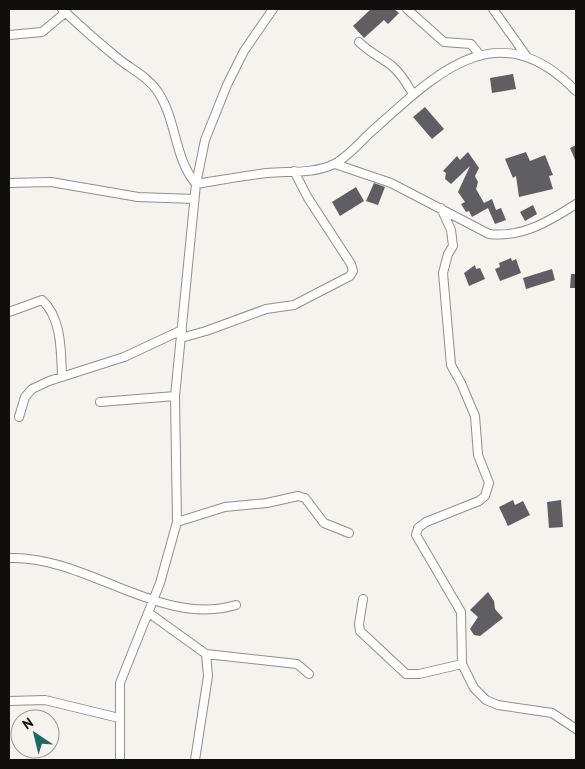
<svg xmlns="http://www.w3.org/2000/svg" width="585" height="769" font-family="'PT Sans',sans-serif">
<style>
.building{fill:#5f5e62}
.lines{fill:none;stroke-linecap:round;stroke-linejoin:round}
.minor-casing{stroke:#928e8b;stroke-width:10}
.minor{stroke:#fff;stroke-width:8}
</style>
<rect width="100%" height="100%" fill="#f6f2ed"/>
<path class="building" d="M371,9H394L399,13L388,24L384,20L364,38L353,26Z
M513,74L516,89L492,93L490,78Z
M425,107L444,129L432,139L413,117Z
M576,145V162L570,148Z
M468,152L479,168L475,176L478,182L476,189L484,203L492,199L496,210L501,208L506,220L495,224L488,208L472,217L469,211L466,212L461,204L465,202L458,192L470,166L451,184L445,179L446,173L443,171L457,156L460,160Z
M526,152L530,161L545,155L553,175L549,176L553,189L519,197L516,176L513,178L505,159Z
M374,183L385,187L378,205L366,201Z
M356,187L364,201L340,216L332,202Z
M533,205L537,214L525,221L520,212Z
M511,258L512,261L516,259L521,273L500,281L495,269L500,267L499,263Z
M475,265L476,269L480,268L485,279L469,286L464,273Z
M552,269L555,280L526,289L523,278Z
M571,274H576V288H570Z
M513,500L515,505L523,501L530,515L508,526L499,507Z
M561,500L563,527L549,528L547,502Z
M488,592L494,601L495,609L503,618L480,636L474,635L470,629L478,617L470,610Z"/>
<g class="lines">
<g class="minor-casing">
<path id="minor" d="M62,9C81,27 100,44 120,60C133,70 149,78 158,92C177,121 174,158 196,184C220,180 243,176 267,173C289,171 314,174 334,164C348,157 360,142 371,132C436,74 497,10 576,91
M407,9L444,42L471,44L479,54
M493,9L527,57
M9,35L42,32L66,12
M359,42C369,52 380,57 391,65C401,73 407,84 413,94
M335,164L391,183L489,234C522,238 550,221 576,204
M9,183L51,182L138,197L194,199
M441,208L451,230L453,246L448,254L443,273L451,365L461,383L475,416L478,455L489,483L485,496L479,501L426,522L418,528L416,535L461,612L462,664L474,688L486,700L498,705L552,713L576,729
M9,312L42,300C62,318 61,352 62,377
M181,338L206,331L266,309L294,305L350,276L353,271L351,264L308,198L294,171
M100,402L175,396
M19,417L25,397L32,389L49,381L124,357L182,330
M177,522L225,507L267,503L298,496L305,498L324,523L349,533
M9,558C86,555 160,628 236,605
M363,599L359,624L360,631L406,674H419L462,664
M149,613L206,654L208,676L195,760
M206,654L297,664L309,674
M9,701L45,700L119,718
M120,760V683L160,583L177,522L175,396L196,184L205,140L227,85L244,51L273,9"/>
</g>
<use href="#minor" class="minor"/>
</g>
<rect width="585" height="769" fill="none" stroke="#100f0d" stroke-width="20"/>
<g transform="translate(35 734) rotate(325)"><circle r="24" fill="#f6f2ed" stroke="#9a9793"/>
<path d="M0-4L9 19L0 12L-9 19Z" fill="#1e6965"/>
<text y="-8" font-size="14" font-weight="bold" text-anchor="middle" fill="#100f0d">N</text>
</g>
</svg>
